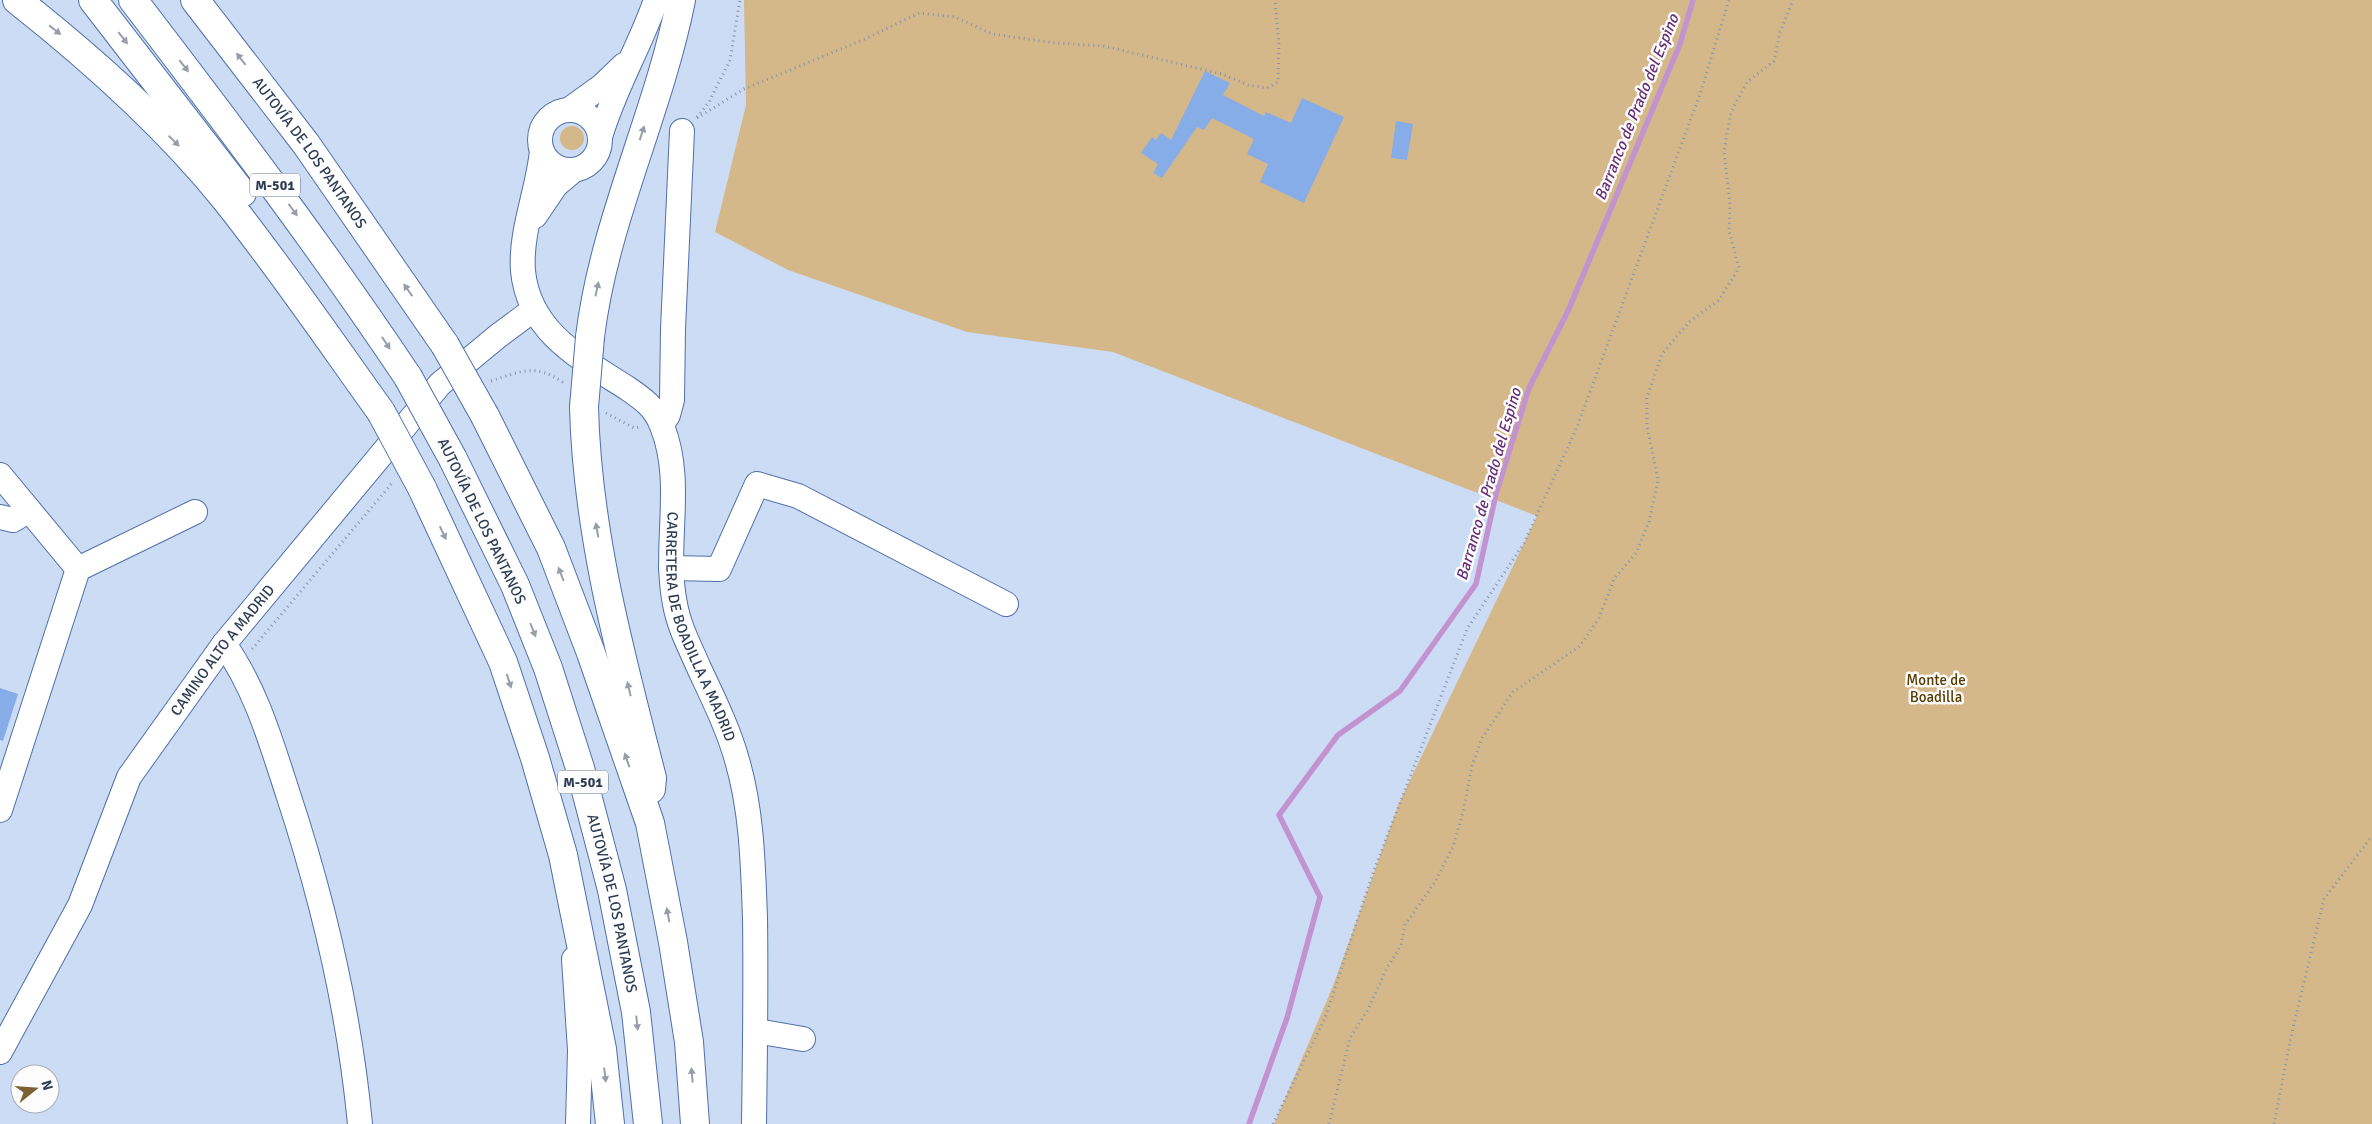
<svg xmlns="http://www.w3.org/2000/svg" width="2372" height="1124" font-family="Signika,sans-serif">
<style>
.green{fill:#d5b889}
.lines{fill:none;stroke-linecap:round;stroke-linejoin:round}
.stream{stroke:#c393d0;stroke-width:5.5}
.building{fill:#87ade8}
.minor-casing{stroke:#4d70a7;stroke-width:26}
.highway-casing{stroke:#4d70a7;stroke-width:30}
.path{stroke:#8494ad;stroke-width:3;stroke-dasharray:1 4;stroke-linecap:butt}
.minor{stroke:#fff;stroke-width:24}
.highway{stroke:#fff;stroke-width:28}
.highway-bridge-casing{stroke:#4d70a7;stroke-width:30;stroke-linecap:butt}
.highway-bridge{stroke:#fff;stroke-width:28}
.oneway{fill:#969eaa}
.labels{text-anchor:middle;stroke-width:5;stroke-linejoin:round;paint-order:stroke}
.shield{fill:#fcfcfc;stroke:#6a7686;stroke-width:1}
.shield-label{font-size:14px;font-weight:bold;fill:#2c3c54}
.street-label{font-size:15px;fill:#2c3c54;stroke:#fcfcfc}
.park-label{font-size:15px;fill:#573b00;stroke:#fcfcfc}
.water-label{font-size:16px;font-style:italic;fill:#682e77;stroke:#fcfcfc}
</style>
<rect width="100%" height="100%" fill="#ccdcf5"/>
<path class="green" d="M744,0H2372V1124H1274L1333,986L1399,803L1537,516L1113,352L967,332L788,270L715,232L746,105Z
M560 138a12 12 0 1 1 24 0a12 12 0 1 1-24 0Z"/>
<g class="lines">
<path class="stream" d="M1249,1124L1287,1018L1320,897L1279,815L1338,735L1400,691L1476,584L1496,494L1529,388L1568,311L1680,44L1693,0"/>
</g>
<path class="building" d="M1205,71L1230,83L1223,95L1264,116L1266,112L1291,123L1302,98L1344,117L1304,203L1260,182L1268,164L1247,154L1254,139L1212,118L1204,130L1197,127L1162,178L1153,173L1158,164L1141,153L1152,137L1156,140L1161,133L1171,140Z
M1396,121L1413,124L1407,160L1391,158Z
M0,688L18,694L3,741L0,740Z"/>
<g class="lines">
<g class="minor-casing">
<g id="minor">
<path d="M570,109L602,86L624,65"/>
<circle cx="570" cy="140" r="30"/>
<path d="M600,137C614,89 640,46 656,0"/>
<path id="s1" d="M542,151C538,191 520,231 523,271C529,332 580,358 627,388C643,399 655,407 662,426C685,483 663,545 675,604C679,627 690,647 699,668C713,698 728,728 737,760C752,811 753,865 755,918C756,986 755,1055 754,1124"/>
<path d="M535,216L556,185L574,170"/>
<path d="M662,424L668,415L672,400L673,329L682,131"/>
<path d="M0,475L78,569L195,512"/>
<path d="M0,517L13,520L29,510"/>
<path d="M671,568L719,569L757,484L798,496L1006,604"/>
<path d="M224,644C256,689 271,742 288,794C324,903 349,1009 360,1124"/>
<path d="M0,810L78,569"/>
<path d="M574,959L580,1050L578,1124"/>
<path d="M756,1031L803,1039"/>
<path id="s2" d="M0,1052L80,905L129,777L224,644L440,384L498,336L533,310"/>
</g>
</g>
<g class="highway-casing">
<g id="highway">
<path d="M17,0C93,60 166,125 227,201C281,269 330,341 381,412"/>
<path d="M93,0L242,193"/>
<path d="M133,0C228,124 321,247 408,377"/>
<path id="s3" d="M195,0L306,144L445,345"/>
<path d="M590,337C604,221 658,115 681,0"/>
<path d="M584,407C587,533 621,657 652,778L651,789"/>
<path d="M485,416L551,548L591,653L650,823L673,942L689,1042L695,1124"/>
<path id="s4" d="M453,459L515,585L548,668L580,768L612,890L636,1012L648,1124"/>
<path d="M422,488L503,662L535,758L563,855L602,1049L610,1124"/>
</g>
</g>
<path class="path" d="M697,117L709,102L730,60L740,0
M697,118L744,89L865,39L919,13L955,17L992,34L1055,43L1104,46L1222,74L1248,85L1267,88L1278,82L1279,44L1275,0
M491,381C522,371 535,363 564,383
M606,413L634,428L641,427
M252,649L393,482
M1273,1124L1325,1018L1373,873L1467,629L1524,543L1577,427L1700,94L1729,0
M1329,1124L1350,1038L1367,1011L1386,970L1401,945L1405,925L1435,882L1453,847L1463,812L1472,766L1482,738L1513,692L1580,646L1599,618L1614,579L1636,553L1649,522L1658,480L1647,426V397L1662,354L1689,322L1719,300L1739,268L1729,231L1730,205L1724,151L1731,112L1747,82L1774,61L1780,32L1793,0
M2274,1124L2292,1032L2324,899L2372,836"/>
<use href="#minor" class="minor"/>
<use href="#highway" class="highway"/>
<g class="highway-bridge-casing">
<path id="highway-bridge" d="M445,345L485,416
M408,377L453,459
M584,407L590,337
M381,412L422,488"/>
</g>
<use href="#highway-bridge" class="highway-bridge"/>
</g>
<defs><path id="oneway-solid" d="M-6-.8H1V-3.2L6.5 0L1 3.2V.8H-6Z" transform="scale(1.25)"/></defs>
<g class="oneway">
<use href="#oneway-solid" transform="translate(55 30) rotate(38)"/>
<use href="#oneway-solid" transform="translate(123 38) rotate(52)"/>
<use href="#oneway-solid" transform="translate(241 59) rotate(-128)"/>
<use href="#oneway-solid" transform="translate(184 66) rotate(52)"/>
<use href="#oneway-solid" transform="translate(642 133) rotate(-72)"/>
<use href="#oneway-solid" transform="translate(174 141) rotate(45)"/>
<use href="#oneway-solid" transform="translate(293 210) rotate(54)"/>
<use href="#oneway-solid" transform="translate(597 289) rotate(-78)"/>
<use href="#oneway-solid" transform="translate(408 290) rotate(-125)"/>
<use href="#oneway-solid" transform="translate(386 343) rotate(56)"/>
<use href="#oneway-solid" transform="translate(597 530) rotate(-100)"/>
<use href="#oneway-solid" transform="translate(443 533) rotate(65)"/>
<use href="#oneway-solid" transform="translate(561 574) rotate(-111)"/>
<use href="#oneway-solid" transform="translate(533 630) rotate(68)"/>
<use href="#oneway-solid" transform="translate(509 681) rotate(72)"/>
<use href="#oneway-solid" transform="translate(629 689) rotate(-103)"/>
<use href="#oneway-solid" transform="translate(627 760) rotate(-109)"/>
<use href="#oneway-solid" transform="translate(668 915) rotate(-101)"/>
<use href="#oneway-solid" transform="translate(637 1023) rotate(84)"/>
<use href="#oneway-solid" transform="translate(605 1075) rotate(83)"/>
<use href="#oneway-solid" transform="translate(692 1075) rotate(-95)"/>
</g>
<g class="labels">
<g class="shield">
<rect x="250" y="173.5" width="50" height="23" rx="4"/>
<rect x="558" y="770.5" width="50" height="23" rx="4"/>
</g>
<g class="shield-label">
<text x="275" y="190">M-501</text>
<text x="583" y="787">M-501</text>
</g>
<g class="street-label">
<text dy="5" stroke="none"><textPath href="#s3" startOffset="191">AUTOVÍA DE LOS PANTANOS</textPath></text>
<text transform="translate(482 521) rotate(64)" y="5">AUTOVÍA DE LOS PANTANOS</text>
<text dy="5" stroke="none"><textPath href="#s1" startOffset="545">CARRETERA DE BOADILLA A MADRID</textPath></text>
<text dy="5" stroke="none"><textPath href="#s2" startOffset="462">CAMINO ALTO A MADRID</textPath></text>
<text dy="5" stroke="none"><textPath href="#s4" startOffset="474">AUTOVÍA DE LOS PANTANOS</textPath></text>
</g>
<g class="park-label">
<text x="1936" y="685">Monte de<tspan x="1936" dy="17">Boadilla</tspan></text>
</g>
<g class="water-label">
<text transform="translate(1636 107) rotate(-68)" y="6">Barranco de Prado del Espino</text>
<text transform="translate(1488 484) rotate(-74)" y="6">Barranco de Prado del Espino</text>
</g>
</g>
<g transform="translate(35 1089) rotate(73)"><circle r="24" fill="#fcfcfc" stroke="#a9afb9"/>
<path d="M0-4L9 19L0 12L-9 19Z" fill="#7c6133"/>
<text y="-8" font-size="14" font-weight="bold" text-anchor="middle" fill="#2c3c54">N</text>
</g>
</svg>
